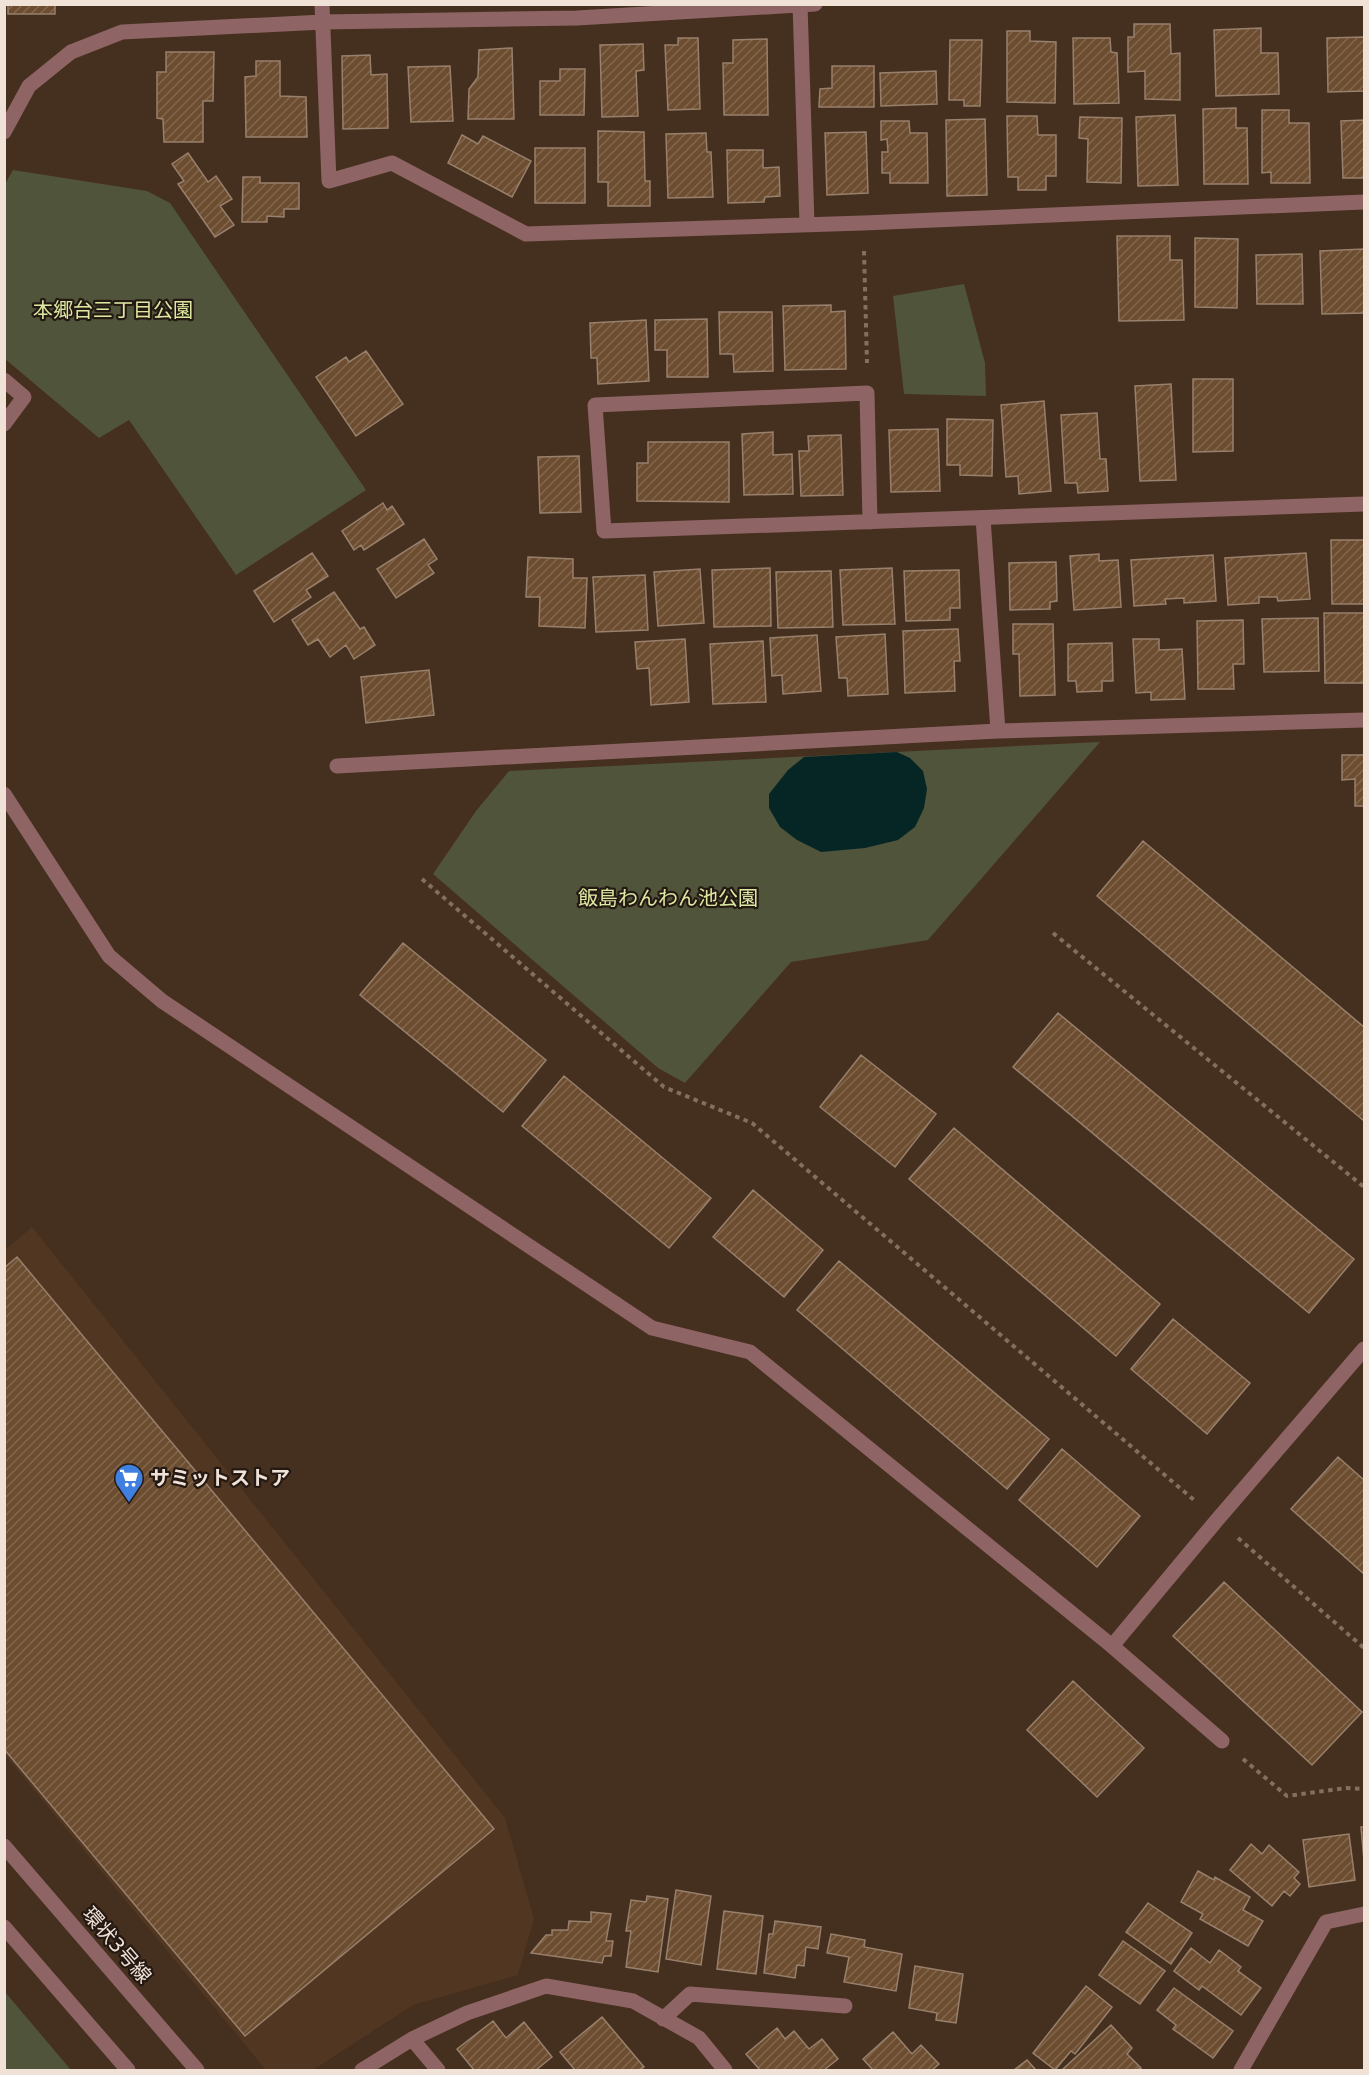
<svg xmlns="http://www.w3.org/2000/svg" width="1369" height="2075" font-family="'DejaVu Sans','Noto Sans JP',sans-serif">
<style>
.built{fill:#513621}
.green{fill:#50543b}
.water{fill:#062626}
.building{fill:url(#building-hatch);stroke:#98806c;stroke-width:1.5}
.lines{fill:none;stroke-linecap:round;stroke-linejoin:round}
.path{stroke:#826f60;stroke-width:4;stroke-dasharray:4.5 4.5;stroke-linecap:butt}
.minor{stroke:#8e6465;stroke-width:15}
.labels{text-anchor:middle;stroke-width:4.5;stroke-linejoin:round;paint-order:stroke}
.park-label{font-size:20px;fill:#dde8a1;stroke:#241912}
.poi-label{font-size:20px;font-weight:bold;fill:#f1e2d8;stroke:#241912;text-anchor:start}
.street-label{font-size:20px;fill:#f1e2d8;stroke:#241912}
</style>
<defs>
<pattern id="building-hatch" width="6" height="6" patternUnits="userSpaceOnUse" patternTransform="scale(1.5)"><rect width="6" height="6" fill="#6d4d30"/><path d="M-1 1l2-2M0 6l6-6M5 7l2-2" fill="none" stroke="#82664d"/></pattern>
</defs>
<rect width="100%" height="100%" fill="#452f1e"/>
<path class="built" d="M32,1227L505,1818L534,1919L518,1975L413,2005L313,2070H266L5,1755L4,1251Z"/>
<path class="green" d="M13,170L147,191L170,203L366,490L236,575L129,420L99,438L5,359L4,186Z
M964,284L985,363L986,396L904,394L893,296Z
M1100,742L928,940L791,962L685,1083L658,1068L433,874L476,811L509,771Z
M5,1992L71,2070H5Z"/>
<path class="water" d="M897,752L910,758L923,771L927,789L924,808L915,827L898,840L865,848L821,852L797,840L780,827L769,808V794L788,770L804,757Z"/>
<path class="building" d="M8,4H55V14H8Z
M1134,24H1170L1171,54L1180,53V100L1145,99V71L1128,72V37H1134Z
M1261,28V53H1278L1279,94L1216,96L1214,30Z
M1007,31H1030V41L1056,42L1055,103L1007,102Z
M1364,37V91L1328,92L1327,38Z
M678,38H698L700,109L668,110L665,45H678Z
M1073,38H1110L1111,52L1117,53L1119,103L1074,104Z
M767,39L768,115H724L723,63H733V40Z
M950,40H982L980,106H964V100H949Z
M643,44L644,70L636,71L638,116L602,117L600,45Z
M512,48L514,119H468L469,89L478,77L479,50Z
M166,52H214L213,101H203V142H164L163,119L157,118V72H166Z
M370,55L371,75L387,74L388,128L343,129L342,56Z
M256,61H280V96L306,97L307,137H246L245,77L256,76Z
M450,66L453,121L411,122L408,67Z
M832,66H874V107H819L820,89L832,88Z
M560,69H585L584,115H540V81H560Z
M936,71L937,104L881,106L880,73Z
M1236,108V128H1247L1248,184H1204L1203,109Z
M1262,110H1289V123H1309L1310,183H1271V172L1262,173Z
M1175,115L1178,185L1138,186L1136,117Z
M1007,116H1037L1038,135H1056V176H1046V190H1018V177H1008Z
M1080,117L1122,118L1121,183L1087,182L1088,139L1079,138Z
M985,119L987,195L947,196L946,120Z
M1364,120V178H1343L1341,121Z
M881,121H909L910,133H927L928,183H890V173H882V152H888L887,139L881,140Z
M598,131L644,132L645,181H650V206H608V182H598Z
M866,132L868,193L827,195L825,133Z
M706,133L707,152H711L713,197L668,198L666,134Z
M462,135L478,144L483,136L531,161L512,197L448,163Z
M535,148H585V203H535Z
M727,150H763V168L779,167L780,196L765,197L764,202L728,203Z
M188,153L208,182L216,176L232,199L220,206L234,225L215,237L178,184L184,181L172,164Z
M243,177H260V183H299V209H284V217L267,216V222H242Z
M1117,236H1170V260H1182L1184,320L1119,321Z
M1195,238L1238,239L1237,308L1195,307Z
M1364,249V313L1322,314L1320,251Z
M1302,254L1303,304H1257L1256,255Z
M831,305V312L845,311L846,369L785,370L783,306Z
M719,312H772L773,371L734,372L733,354H720Z
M707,319L708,377H667V350H655V320Z
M646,320L649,381L598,384L597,358H591L590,323Z
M366,351L403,404L356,436L316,377L346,357L349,362Z
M1193,379H1233V451L1193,452Z
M1171,384L1176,480L1140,481L1135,386Z
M1044,401L1051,491L1019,494L1018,476L1006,477L1001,405Z
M1097,413L1100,459H1106L1108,491L1078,493L1077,483H1065L1061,415Z
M947,419L993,420L992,476L960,475V465H947Z
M938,429L940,491L891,492L889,430Z
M773,432V455L792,454L793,494L744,495L742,434Z
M841,435L843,495L801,496L799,451H809L808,436Z
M648,442H729V502L637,501V463H648Z
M579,456L581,512L540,513L538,457Z
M383,503L387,510L392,506L404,524L364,550L361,545L354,550L342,531Z
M424,539L437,559L428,565L434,573L396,598L377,569Z
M1331,540H1364V604H1332Z
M312,553L328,576L306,590L311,597L274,622L254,591Z
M1306,553L1310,599L1278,601L1277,597H1259V603L1228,605L1225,558Z
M1099,554V561L1118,560L1121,607L1074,610L1070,556Z
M1213,555L1216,601L1184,603V598L1165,599L1166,604L1134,606L1131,560Z
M528,557L573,559V578H587L585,628L539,626L540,597H526Z
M1056,562L1057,601L1050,602V609L1010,610L1009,563Z
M770,568L771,626L714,627L712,570Z
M892,568L895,624L843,625L840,570Z
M700,569L704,623L658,626L654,572Z
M959,570L960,608H950V620L906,621L904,571Z
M831,571L833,627L778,628L776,572Z
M645,575L648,630L596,632L593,577Z
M334,592L360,629L364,627L375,645L354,659L346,645L330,657L318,639L308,645L292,620Z
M1324,613H1364V683H1325Z
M1318,618L1319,671L1264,672L1262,619Z
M1243,620L1244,664H1233L1234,689H1198L1197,621Z
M1013,624H1053L1055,695L1020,696L1019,654H1013Z
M958,629L960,661H954L955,691L905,693L903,631Z
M885,634L888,694L848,696L847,678H839L836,637Z
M817,635L821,691L783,694L782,675L772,676L770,638Z
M685,639L689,702L651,705L649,668L637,669L635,642Z
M1133,639H1159V650L1182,649L1185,699L1151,700V692L1136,693Z
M763,641L766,702L713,704L710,644Z
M1112,643L1113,681H1102V691L1077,692L1076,681H1068V644Z
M429,670L434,715L366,723L361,677Z
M1342,755H1364V806H1355V779L1342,780Z
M1143,841L1364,1027V1121L1097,896Z
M403,943L546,1060L503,1112L360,995Z
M1058,1013L1354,1259L1309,1313L1013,1067Z
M861,1055L936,1114L895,1167L820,1107Z
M564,1076L711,1198L669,1248L522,1126Z
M954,1128L1160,1304L1116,1356L909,1179Z
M753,1190L823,1250L784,1297L713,1237Z
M17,1257L494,1829L245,2036L4,1749V1268Z
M839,1261L1049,1439L1007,1489L797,1310Z
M1173,1319L1250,1383L1207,1434L1131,1369Z
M1062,1449L1140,1516L1097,1567L1019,1500Z
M1338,1457L1364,1480V1574L1291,1509Z
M1224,1582L1362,1712L1312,1765L1173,1636Z
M1073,1681L1144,1748L1097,1797L1027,1730Z
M1361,1827H1364V1861Z
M1349,1834L1355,1880L1309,1887L1303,1840Z
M1251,1844L1262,1854L1269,1845L1299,1872L1294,1878L1300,1884L1290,1896L1284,1891L1272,1906L1230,1870Z
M1198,1871L1214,1880L1215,1877L1250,1897L1243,1910L1263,1921L1248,1946L1200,1919L1203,1914L1181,1902Z
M676,1890L711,1896L701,1965L666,1959Z
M647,1896L668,1899L658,1972L626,1967L631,1931H626L631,1900L646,1902Z
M1148,1903L1192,1933L1171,1964L1126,1932Z
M724,1911L763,1916L756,1974L717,1969Z
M591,1912L611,1914L606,1941H613L611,1956H604L602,1963L531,1953L546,1935H552V1930H568L569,1921L591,1922Z
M775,1921L821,1927L818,1949L806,1947L804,1966L797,1965L795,1978L764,1973L769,1934H773Z
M831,1934L865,1940L864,1947L902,1954L896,1991L844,1982L849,1957L827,1953Z
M1123,1941L1165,1971L1140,2004L1099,1975Z
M1191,1948L1210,1963L1219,1950L1241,1967L1238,1971L1261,1988L1241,2015L1202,1986L1199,1990L1174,1971Z
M915,1966L963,1974L956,2023L936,2020L937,2013L909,2008Z
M1086,1986L1112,2007L1075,2054L1071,2051L1055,2070L1033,2053Z
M1174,1988L1233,2031L1213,2058L1173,2029L1176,2025L1157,2010Z
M602,2017L644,2067L640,2070H575L560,2052Z
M493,2021L506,2038L524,2022L552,2057L536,2070H474L457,2049Z
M1111,2025L1132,2048L1127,2054L1141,2068L1137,2070H1062Z
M777,2028L785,2039L794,2031L809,2049L822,2039L838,2059L824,2070H760L746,2054Z
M893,2032L912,2054L921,2045L939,2064L932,2070H873L863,2059Z
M1027,2060L1036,2070H1014Z"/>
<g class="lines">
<path class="path" d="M864,251L867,363
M422,879L664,1087L752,1123L1194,1500
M1053,933L1364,1187
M1238,1538L1364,1648
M1243,1759L1287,1796L1346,1788L1364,1789"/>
<path class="minor" d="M322,4L329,181L392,163L526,234L863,223L1364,202
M800,4L807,224
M4,132L29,86L71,52L122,32L323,22L577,18L815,4
M4,380L24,397L4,424
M983,518L998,731
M870,522L867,393L595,405L604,531L1364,504
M337,766L998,731L1364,720
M4,794L109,956L162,1001L652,1328L750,1352L1112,1646L1217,1520L1364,1349
M1112,1646L1222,1741
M4,1846L197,2070
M4,1927L128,2070
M663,2019L690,1994L845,2006
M412,2039L438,2070
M362,2070L412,2039L467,2013L546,1986L633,2001L699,2038L725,2070
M1241,2070L1326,1922L1364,1914"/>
</g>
<defs>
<g id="supermarket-pin" transform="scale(1.5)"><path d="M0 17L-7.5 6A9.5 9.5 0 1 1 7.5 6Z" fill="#3f7fe0" stroke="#241912"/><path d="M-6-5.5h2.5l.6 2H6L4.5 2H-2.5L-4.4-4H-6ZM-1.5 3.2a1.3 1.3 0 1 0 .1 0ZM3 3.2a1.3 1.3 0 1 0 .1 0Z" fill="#fff"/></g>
</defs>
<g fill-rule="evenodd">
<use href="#supermarket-pin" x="129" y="1478"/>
</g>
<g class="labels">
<g class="park-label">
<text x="113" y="317">本郷台三丁目公園</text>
<text x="668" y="905">飯島わんわん池公園</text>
</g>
<g class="poi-label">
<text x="150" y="1485">サミットストア</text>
</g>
<g class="street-label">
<text transform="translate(117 1945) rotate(49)" y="7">環状3号線</text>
</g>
</g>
<rect width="1369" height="2075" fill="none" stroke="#f1e2d8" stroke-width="12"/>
</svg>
